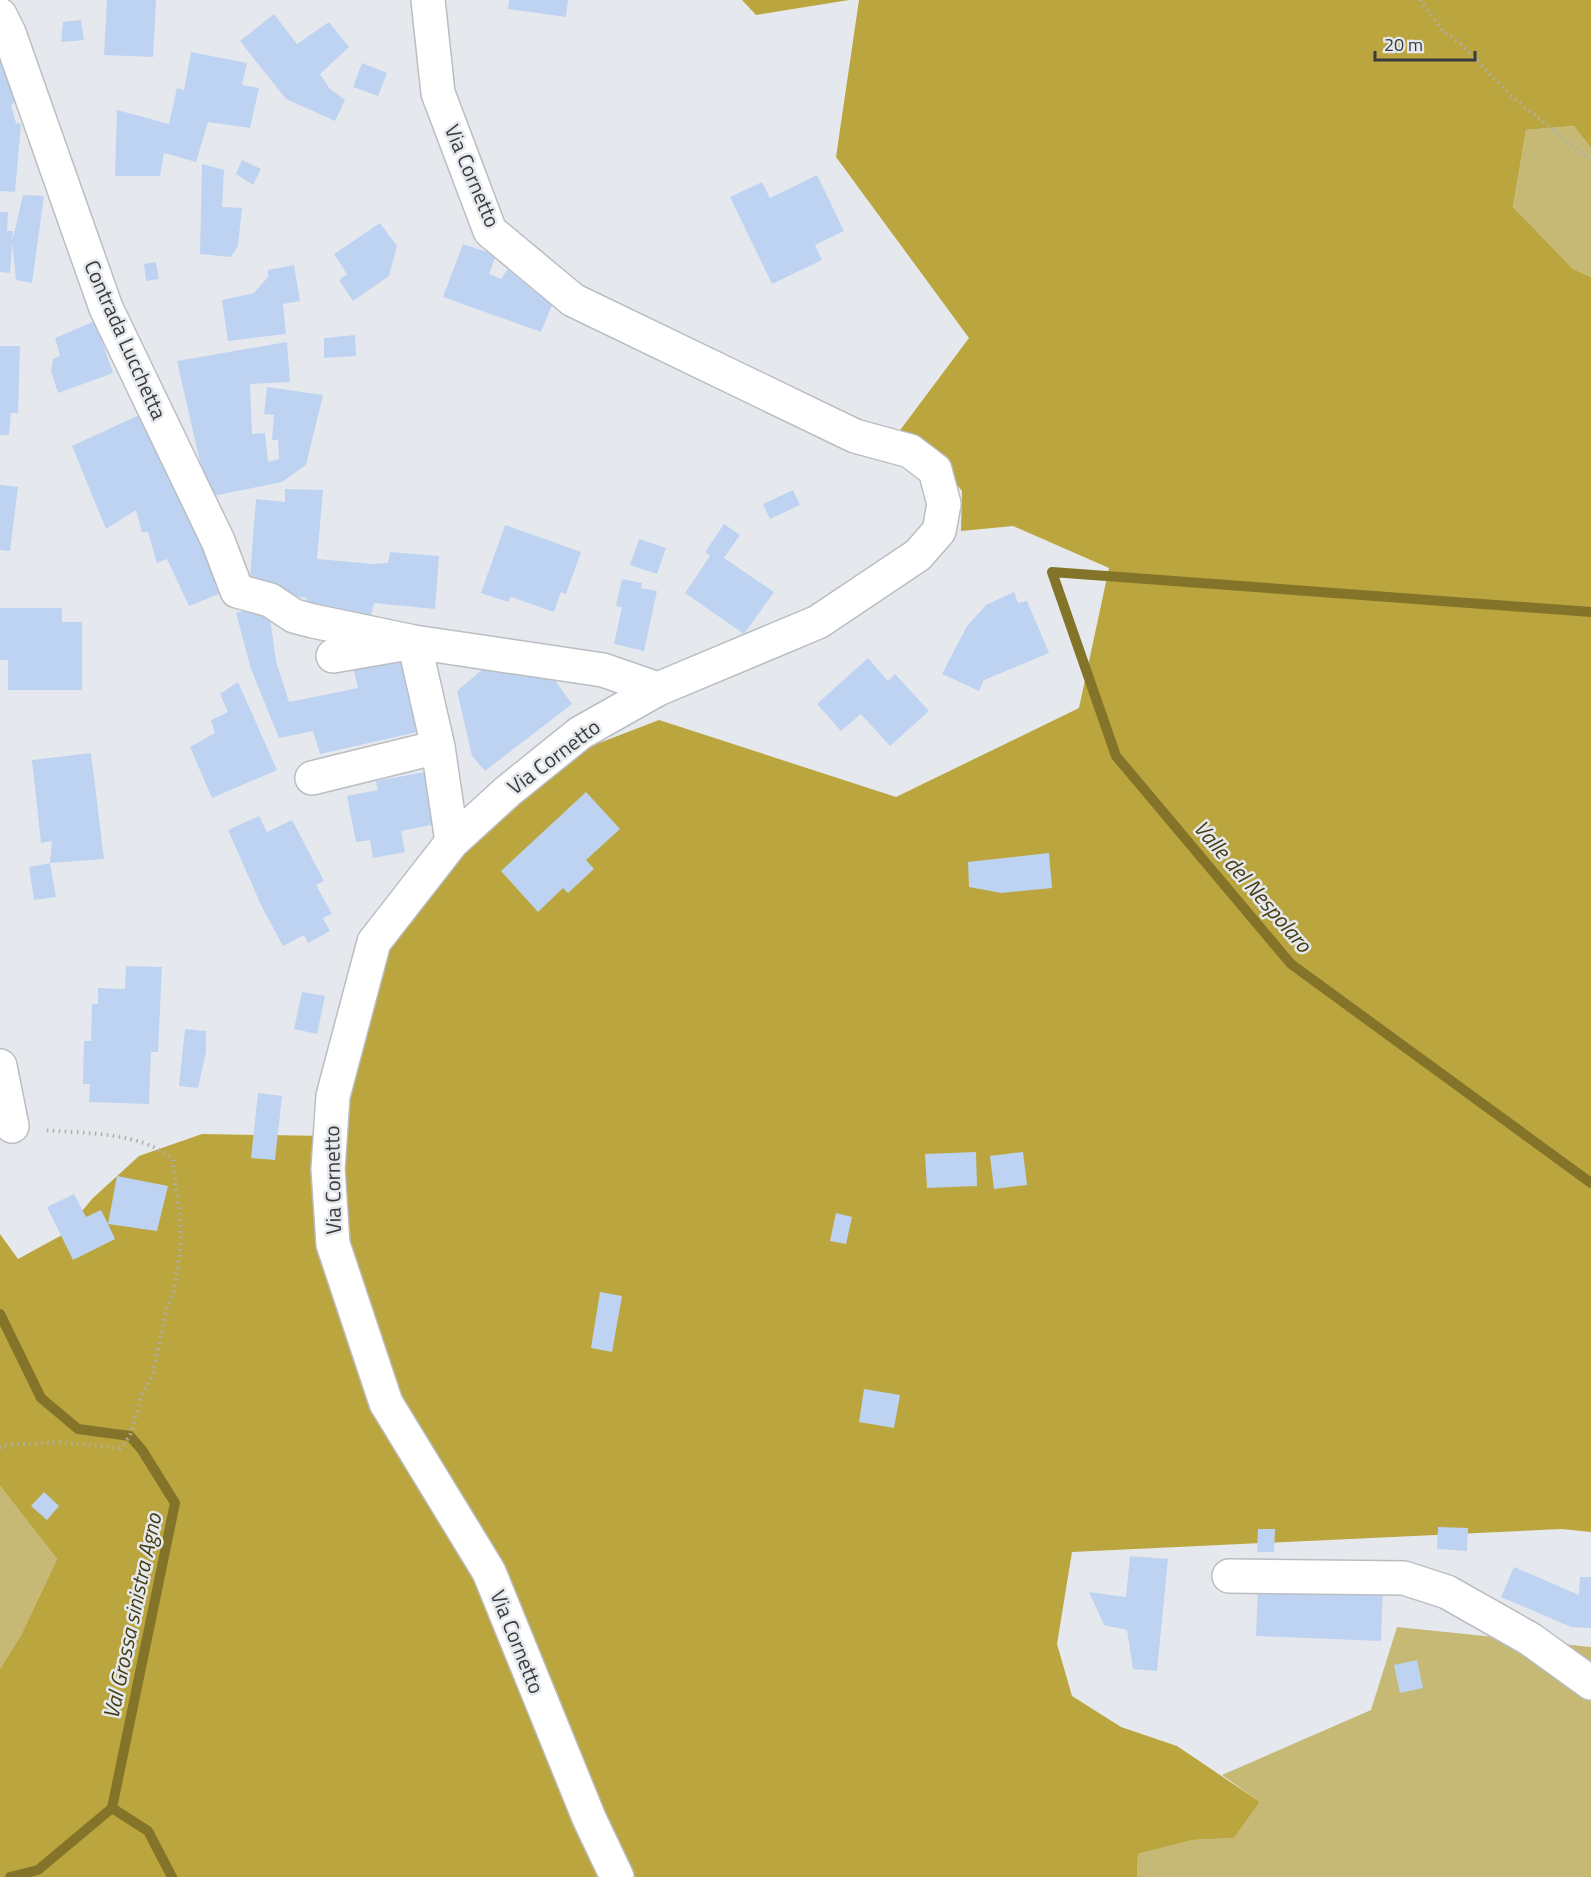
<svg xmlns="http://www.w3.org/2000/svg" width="1591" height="1877" font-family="'Titillium Web',sans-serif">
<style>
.green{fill:#c6b875}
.forest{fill:#bba53f}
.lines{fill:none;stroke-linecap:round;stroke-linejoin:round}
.stream{stroke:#837429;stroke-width:10}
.building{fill:#bed3f2}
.street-casing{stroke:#babdc2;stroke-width:36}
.path{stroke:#acafb2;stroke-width:4;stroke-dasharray:1.5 4.5;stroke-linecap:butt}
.street{stroke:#fff;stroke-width:33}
.labels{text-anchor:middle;stroke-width:5;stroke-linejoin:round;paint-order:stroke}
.street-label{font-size:21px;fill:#393b3c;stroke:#e5e9ed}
.water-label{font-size:22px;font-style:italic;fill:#453c11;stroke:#e5e9ed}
</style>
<rect width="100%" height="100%" fill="#e5e9ed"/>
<path class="green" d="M1574,126L1591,148V277L1573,269L1513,207L1526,130Z
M0,1486L57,1559L21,1635L0,1669Z
M1397,1627L1591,1647V1877H1137L1138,1854L1193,1840L1234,1838L1260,1802L1222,1775L1371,1710Z"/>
<path class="forest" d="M742,0H849L756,15Z
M859,0H1591V148L1574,126L1526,130L1513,207L1573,269L1591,277V1532L1562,1529L1072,1552L1057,1644L1072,1696L1121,1727L1177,1746L1260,1802L1234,1838L1193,1840L1138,1854L1137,1877H0V1669L21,1635L57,1559L0,1486V1234L18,1259L62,1235L93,1198L139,1156L202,1134L325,1136L395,920L510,805L581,750L659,720L896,797L1079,708L1109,568L1013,526L961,531L962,491L933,456L892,441L969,338L836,157Z"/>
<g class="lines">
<path class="stream" d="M1591,612L1052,572L1116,756L1291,964L1591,1183
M0,1314L41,1398L78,1429L130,1436L142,1450L175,1503L112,1808L148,1831L172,1877
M10,1877L38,1870L112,1808"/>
</g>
<path class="building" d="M107,0H156L153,57L104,55Z
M509,0H568L566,17L508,9Z
M274,14L297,44L329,22L349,47L320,74L329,88L345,100L335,121L286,99L240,41Z
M81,20L84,40L61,42L63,22Z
M0,47L19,99L11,105L16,123L21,124L15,192L0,191Z
M191,52L247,63L242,85L259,88L250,128L208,122L196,162L164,153L160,176H115L117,110L169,124L177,88L184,90Z
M362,63L387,73L378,96L353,87Z
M242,160L261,169L253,185L236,174Z
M202,164L224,170L222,207L242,208L238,246L231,257L200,254Z
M817,175L844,231L815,245L822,260L772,284L730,197L762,182L770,198Z
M23,195L44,196L32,283L16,280L12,242Z
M0,212H8L7,231H13L10,273L0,272Z
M380,223L397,246L389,276L353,301L339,280L347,274L334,254Z
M463,244L496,255L489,274L501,279L508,269L535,292L554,300L541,332L443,297Z
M156,262L159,279L146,281L144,264Z
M294,265L300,301L283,304L286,334L228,341L222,300L254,293L268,277V270Z
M95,321L113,373L58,393L51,371L53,359L60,356L55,338Z
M355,335L356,356L324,358V338Z
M287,342L290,382L250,384L252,434L265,433L268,462L279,459L278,440H272L274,415L264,414L267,387L323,395L306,465L282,482L208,497L177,361Z
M0,346H20L18,413H11L9,435H0Z
M150,410L214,570L219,594L189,606L167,559L157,563L148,532H142L136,510L106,529L72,446Z
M0,485L18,487L10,551L0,550Z
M285,489L323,490L317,559L374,564L388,563L390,552L439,556L435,609L374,603L371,616L304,612L307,598L249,590L256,499L285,502Z
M793,490L800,505L770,519L763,504Z
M724,524L740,535L724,558L774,592L744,634L685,593L710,556L705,552Z
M505,525L581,552L566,594L561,592L554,612L511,597L508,602L481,593Z
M639,539L666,548L657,574L630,565Z
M622,579L642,583L641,588L657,591L644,651L614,644L622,607L616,606Z
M1014,592L1018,603L1027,601L1049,653L984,680L979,691L942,674L967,626L986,605Z
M268,604L276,661L289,702L358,688L353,667L406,656L422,731L320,754L313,731L279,738L251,669L236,613Z
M0,608H62V622H82V690H8V660H0Z
M868,658L888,681L895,674L929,711L890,746L861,714L841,731L817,704Z
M483,669L554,679L572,704L485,771L472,756L457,691Z
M238,682L277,770L212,798L190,747L215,733L211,720L228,712L220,694Z
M91,753L104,859L50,863L56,897L34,900L29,867L50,863L52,841L41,843L32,760Z
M431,771L441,823L401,831L405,852L373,858L370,840L356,842L347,796L378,790L376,781Z
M586,792L620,829L586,860L594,869L568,893L563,888L538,912L501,871Z
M259,816L267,832L292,820L324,881L316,885L332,914L323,918L330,931L308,943L304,935L283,946L262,907L228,830Z
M1049,853L1052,888L1001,893L969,887L968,862Z
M126,966L162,967L158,1052H151L149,1104L89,1102L90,1084H83L84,1041H91L92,1004H98V988L125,989Z
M302,992L325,996L317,1034L294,1029Z
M185,1029L206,1031V1052L198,1088L179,1086Z
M258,1093L282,1096L275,1160L251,1158Z
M976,1152L977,1186L927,1188L925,1154Z
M1023,1152L1027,1185L994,1189L990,1156Z
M117,1176L168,1186L157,1231L108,1224L115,1239L73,1260L47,1207L74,1194L86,1217L101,1210L108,1224Z
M836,1213L852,1217L846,1244L830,1241Z
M600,1292L622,1296L612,1352L591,1348Z
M864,1389L900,1395L894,1428L859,1422Z
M44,1492L59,1506L47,1520L31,1506Z
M1438,1527L1468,1528L1467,1551L1437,1549Z
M1258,1529H1275L1274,1552H1257Z
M1130,1556L1168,1559L1157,1671L1133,1669L1127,1630L1104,1625L1089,1592L1126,1597Z
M1514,1567L1579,1595L1580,1577H1591V1628L1571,1627L1501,1597Z
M1258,1584L1383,1589L1381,1641L1256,1636Z
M1417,1660L1423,1688L1400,1693L1394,1665Z"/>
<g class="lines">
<g class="street-casing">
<path id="street" d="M428,0L438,93L490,231L573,300L855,436L910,451L935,470L944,504L939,531L918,555L818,622L658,689L580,733L508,791L452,842L374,942L333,1096L328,1169L333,1244L386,1403L489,1572L589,1818L617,1877
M0,15L9,33L106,308L218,541L237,591L270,600L294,616L313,621L414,642L603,670L658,689
M333,656L414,642L438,747L452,842
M312,778L438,747
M0,1066L12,1126
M1229,1576L1404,1578L1447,1592L1530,1639L1591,1683"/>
</g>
<path class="path" d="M1420,0L1444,32L1461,44L1511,96L1591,160
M0,1448L5,1445L61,1442L120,1448L130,1436L142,1394L152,1377L167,1308L174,1290L181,1243L180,1215L176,1190L173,1159C138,1131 87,1134 44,1130"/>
<use href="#street" class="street"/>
</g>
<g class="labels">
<g class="street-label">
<text transform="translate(472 176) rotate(67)" y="7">Via Cornetto</text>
<text transform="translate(125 340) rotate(66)" y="7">Contrada Lucchetta</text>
<text transform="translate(554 757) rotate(-37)" y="7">Via Cornetto</text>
<text transform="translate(333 1180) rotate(-91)" y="7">Via Cornetto</text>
<text transform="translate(517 1642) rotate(68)" y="7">Via Cornetto</text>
</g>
<g class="water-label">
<text transform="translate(1253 886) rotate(49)" y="8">Valle del Nespolaro</text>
<text transform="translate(132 1616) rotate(-78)" y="8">Val Grossa sinistra Agno</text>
</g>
</g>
<path d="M1375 51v9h100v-9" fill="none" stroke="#393b3c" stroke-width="3"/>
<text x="1384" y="51" font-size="18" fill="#393b3c" stroke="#e5e9ed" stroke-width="4.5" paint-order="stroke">20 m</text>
</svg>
